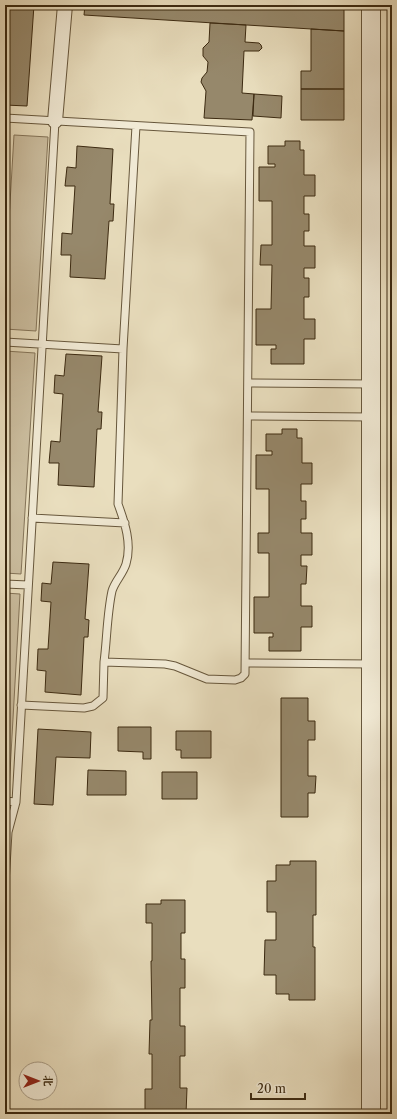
<svg xmlns="http://www.w3.org/2000/svg" width="397" height="1119" font-family="'Libre Caslon Text','Noto Serif SC',serif">
<style>
.green{fill:#ccbfa1;stroke:#847459}
.building{fill:#96886b;stroke:#3c2a11}
.lines{fill:none;stroke-linecap:round;stroke-linejoin:round}
.service-casing{stroke:#67573c;stroke-width:9}
.minor-casing{stroke:#67573c;stroke-width:16}
.tertiary-casing{stroke:#67573c;stroke-width:20}
.service{stroke:#f1ead5;stroke-width:7}
.minor{stroke:#f1ead5;stroke-width:14}
.tertiary{stroke:#f1ead5;stroke-width:18}
</style>
<rect width="100%" height="100%" fill="#e9debe"/>
<filter id="stains"><feTurbulence type="fractalNoise" baseFrequency=".005" numOctaves="4"/><feColorMatrix values="0 0 0 0 .2 0 0 0 0 .09 0 0 0 0 .02 0 0 0 .5 -.17"/></filter>
<radialGradient id="worn" r=".72"><stop offset=".6" stop-color="#630" stop-opacity="0"/><stop offset="1" stop-color="#630" stop-opacity=".3"/></radialGradient>
<path class="green" d="M14,135L48,137L36,331L5,329V288Z
M5,351L35,353L21,574L5,573Z
M5,593L20,594L9,790H5Z"/>
<path class="building" d="M5,5H34L27,106L5,105Z
M85,5H344V31L84,15Z
M210,23L246,25L245,42L259,43L261,45L262,48L259,51H244L242,93L254,94L252,120L204,118L206,91L201,82L202,78L207,72L208,62L203,56V48L209,42Z
M311,29L344,31V89H301V71H311Z
M301,89H344V120H301Z
M254,94L282,96L281,118L253,116Z
M285,141H300V150H304V175H315V196H304V214H309V231H304V246H315V268H304V278H309V297H304V319H315V339H304V364H271V349H276V345H256V309H271L272,265H260L261,245H272V201H259V167H275V164H268V146H285Z
M77,146L113,149L110,204H114L113,221H109L105,279L70,277L71,255H61L62,233L72,234L75,186H65L67,167L76,168Z
M66,354L102,356L98,412H102L101,429H97L94,487L58,485L59,463H49L51,441L60,442L63,394L54,393L55,375L64,376Z
M282,429H297V438H302V463H312V484H301V501H306V519H301V533H312V555H301V566H307L306,584H301V606H312V627H301V651H269V637H273V633H254V597H269V553H258V533H269V489H256V455H272V451H266V434H282Z
M53,562L89,564L85,619L89,620L88,637H84L81,695L45,692L46,671L37,670L38,649H48L51,602L41,601L42,583L51,584Z
M281,698H308V721H315V740H308V776H316L315,793H308V817H281Z
M118,727H151V759H143V752L118,751Z
M38,729L91,732L90,758L56,757L53,805L34,804Z
M176,731H211V758H181V750H176Z
M88,770L126,771V795H87Z
M162,772H197V799H162Z
M290,861H316V915H313V947H315V1000H289V994H276V975H264L265,940H276V912H267V881H276V865H290Z
M161,900H185V933H181V959H185V988H180V1026H185V1056H180V1088H187L186,1114L145,1112V1089H152V1054H149L150,1020H152L151,961H152V923H146V904H161Z"/>
<g class="lines">
<g class="service-casing">
<path id="service" d="M5,118L250,132L245,674L241,678L235,680L207,679L175,666L165,664L104,662L103,698L93,706L84,708L21,705
M5,342L123,349
M248,383L371,384
M248,416L371,417
M32,518L125,523
M5,584L28,585
M104,662C107,639 107,614 112,591C115,581 123,574 126,564C132,544 125,523 118,504L123,349L136,126
M246,663L371,664
M5,801L16,802
M5,884L8,832L16,802L55,121"/>
</g>
<g class="minor-casing">
<path id="minor" d="M55,121L65,5"/>
</g>
<g class="tertiary-casing">
<path id="tertiary" d="M371,1114V5"/>
</g>
<use href="#service" class="service"/>
<use href="#minor" class="minor"/>
<use href="#tertiary" class="tertiary"/>
</g>
<rect width="397" height="1119" fill="none" stroke="#e9debe" stroke-width="20"/>
<rect x="6" y="6" width="385" height="1107" fill="none" stroke="#3c2a11" stroke-width="2"/>
<rect x="10" y="10" width="377" height="1099" fill="none" stroke="#3c2a11"/>
<g transform="translate(38 1081) rotate(90)"><circle r="19" fill="#f1ead5" stroke="#a99d87"/>
<path d="M0-3L7 15L0 10L-7 15Z" fill="#8f2418"/>
<text y="-6" font-size="11" font-weight="bold" text-anchor="middle" fill="#3c2a11">北</text>
</g>
<path d="M251 1093v6h54v-6" fill="none" stroke="#3c2a11" stroke-width="2"/>
<text x="257" y="1093" font-size="12" fill="#3c2a11" stroke="#f1ead5" stroke-width="3" paint-order="stroke">20 m</text>
<rect width="100%" height="100%" filter="url(#stains)"/>
<rect width="100%" height="100%" fill="url(#worn)"/>
</svg>
